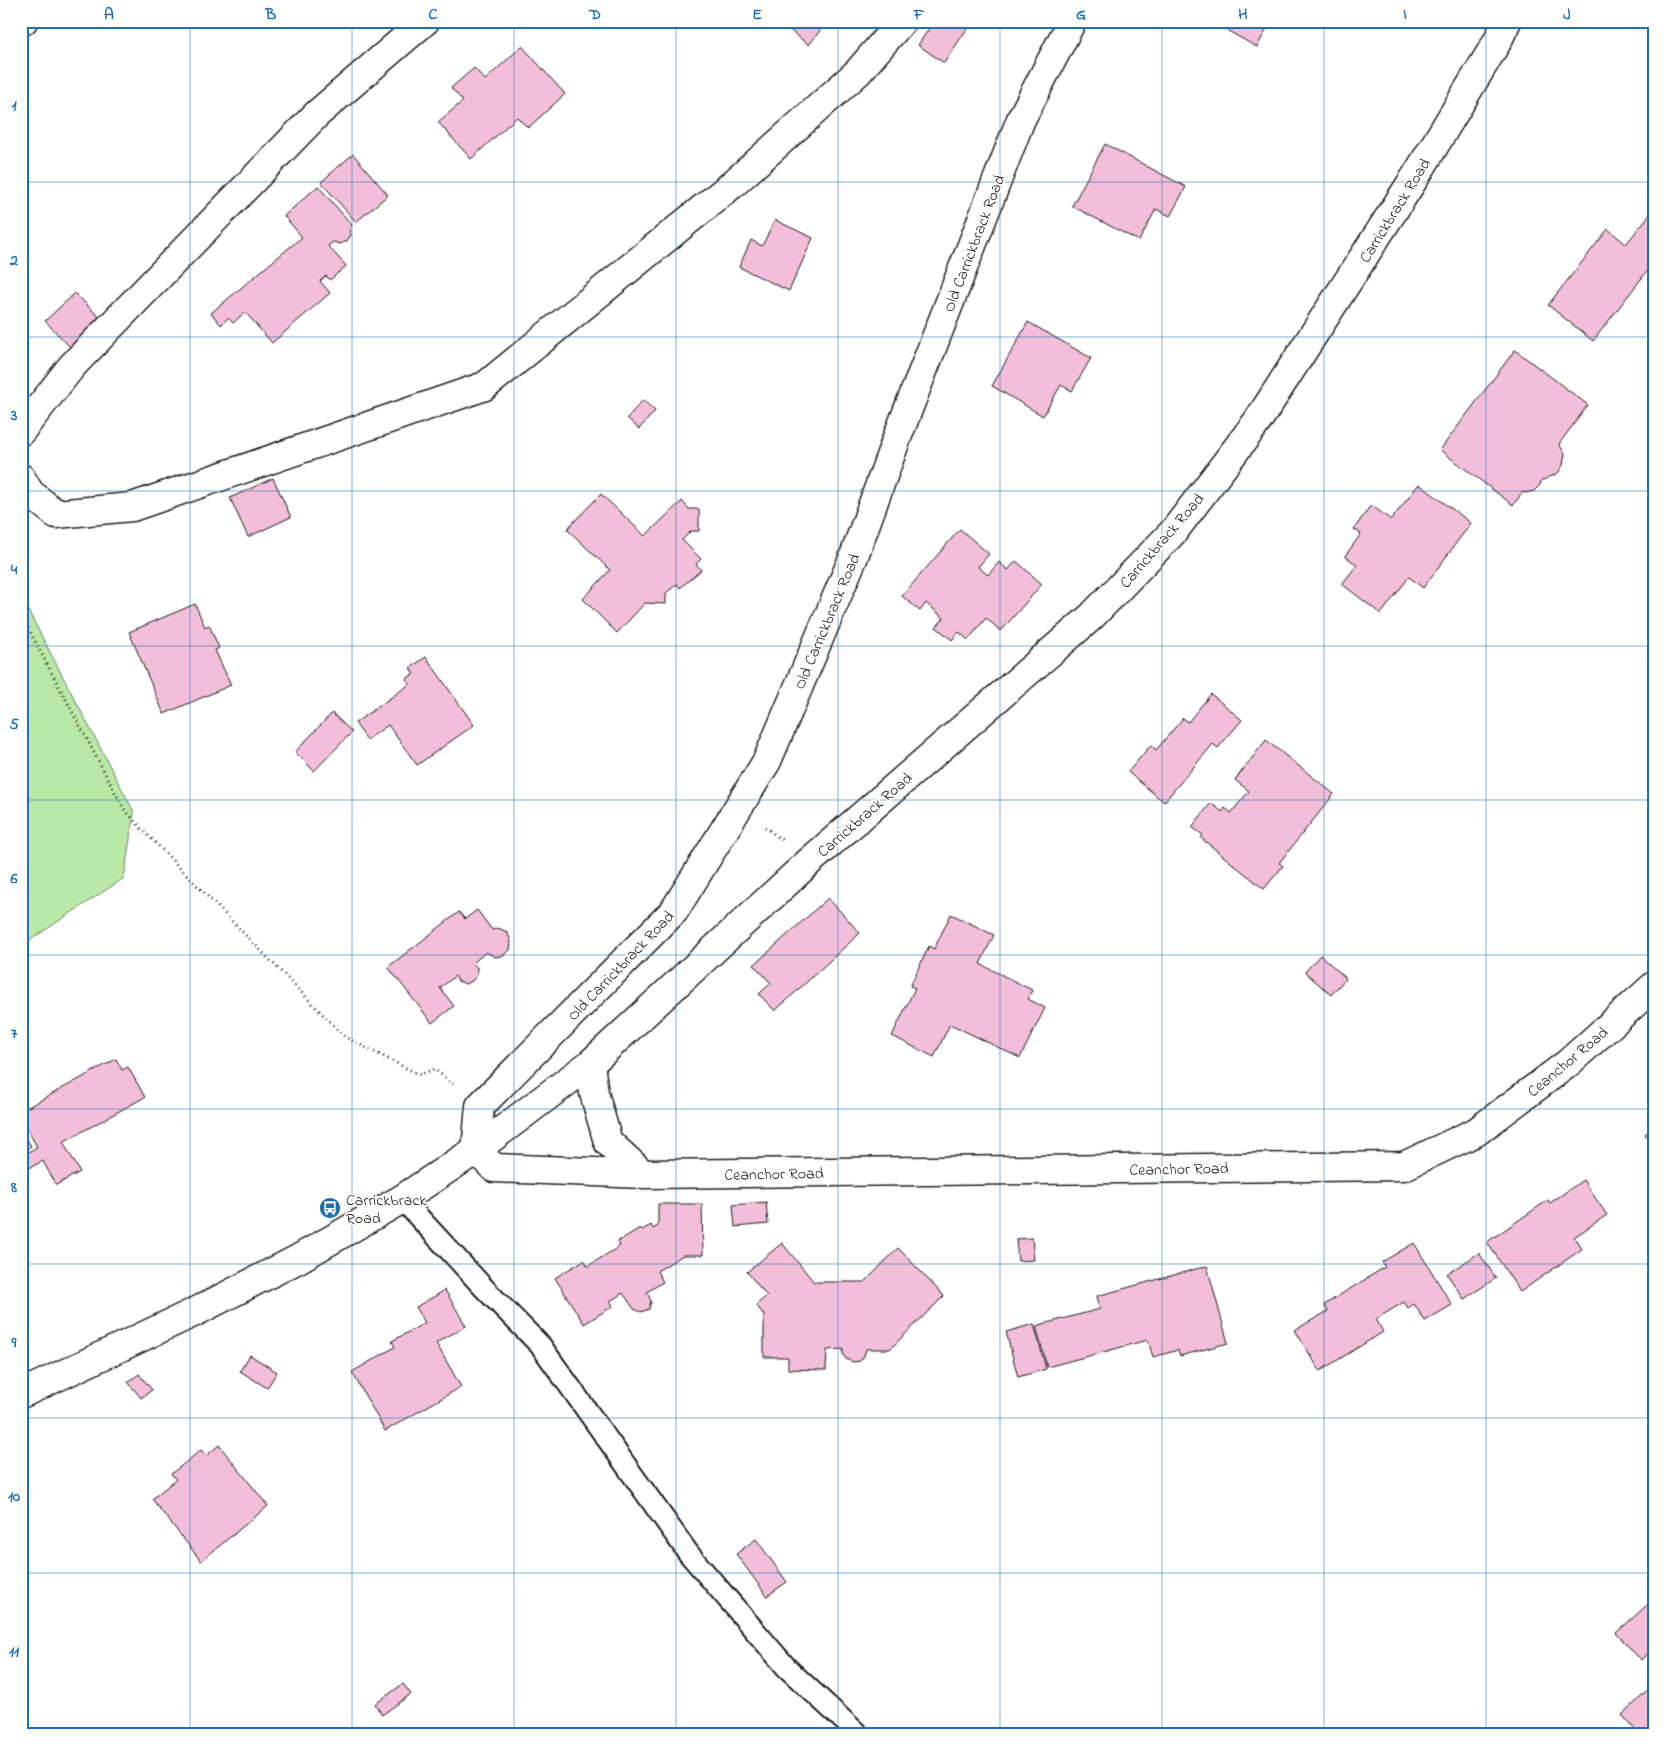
<svg xmlns="http://www.w3.org/2000/svg" width="1676" height="1755" font-family="'Indie Flower',sans-serif">
<style>
.green{fill:#bae8a7;stroke:#6b8262}
.building{fill:#f3beda;stroke:#1c1c1c}
.lines{fill:none;stroke-linecap:round;stroke-linejoin:round}
.lane-casing{stroke:#1c1c1c;stroke-width:24}
.street-casing{stroke:#1c1c1c;stroke-width:31}
.secondary-casing{stroke:#1c1c1c;stroke-width:31}
.path{stroke:#1c1c1c;stroke-width:3;stroke-dasharray:1 4;stroke-linecap:butt}
.lane{stroke:#fff;stroke-width:20}
.street{stroke:#fff;stroke-width:28}
.secondary{stroke:#fff;stroke-width:28}
.grid{fill:none;stroke:#1f6fb2;stroke-width:1;stroke-opacity:0.55}
.labels{text-anchor:middle;stroke-width:4;stroke-linejoin:round;paint-order:stroke}
.street-label{font-size:16px;fill:#1c1c1c;stroke:#fff}
.poi-label{font-size:16px;fill:#1c1c1c;stroke:#fff;text-anchor:start}
.neatline{fill:none;stroke:#1f6fb2;stroke-width:2}
.grid-label{font-size:16px;text-anchor:middle;font-weight:bold;fill:#1f6fb2}
</style>
<rect width="100%" height="100%" fill="#fff"/>
<filter id="ink" filterUnits="userSpaceOnUse"><feTurbulence type="fractalNoise" baseFrequency=".02" numOctaves="2"/><feDisplacementMap in="SourceGraphic" scale="10" xChannelSelector="R" yChannelSelector="G"/><feConvolveMatrix kernelMatrix="1 2 1 2 8 2 1 2 1" color-interpolation-filters="sRGB"/></filter>
<g filter="url(#ink)">
<path class="green" d="M21,597L134,812L124,878L21,946Z"/>
<path class="building" d="M778,21H827L809,45Z
M934,21H962L969,26L944,63L918,45Z
M1210,21H1271L1257,47Z
M522,46L565,94L528,128L517,117L471,159L438,122L463,101L451,88L474,68L485,80Z
M1105,144L1186,187L1170,216L1156,209L1139,241L1072,206Z
M353,154L388,195L356,222L321,182Z
M318,186L352,225L350,228L351,235L347,241L340,244L333,242L328,246L346,266L330,280L326,276L320,281L330,293L272,343L245,312L233,323L228,318L221,325L211,313L302,237L284,216Z
M1655,208V261L1593,341L1548,305L1608,229L1626,244Z
M775,220L813,238L789,291L739,267L751,240L762,246Z
M75,293L103,321L73,350L45,321Z
M1028,322L1091,358L1072,391L1061,385L1043,416L992,386Z
M1515,350L1588,405L1559,444L1565,454L1563,465L1558,473L1541,481L1540,485L1534,491L1526,493L1523,492L1513,505L1440,450Z
M643,400L655,411L639,429L627,418Z
M273,478L291,517L248,537L230,498Z
M1419,484L1471,523L1423,588L1409,577L1381,614L1342,584L1357,565L1345,556L1361,534L1354,529L1371,505L1391,520Z
M601,494L645,536L682,501L689,509H699V531H691L682,540L701,559L696,564L701,570L680,588L677,584L666,593V604L645,603L617,633L583,599L610,570L567,529Z
M960,529L989,554L978,567L988,575L999,562L1008,570L1016,561L1042,584L1001,631L986,618L968,640L959,632L952,640L936,627L944,618L926,603L920,611L902,596Z
M195,604L205,627L209,625L219,648L215,650L231,685L164,714L129,632Z
M426,657L474,725L417,765L388,725L367,740L355,723L410,684L406,679L414,674L410,668Z
M1211,694L1242,720L1218,748L1213,744L1164,802L1128,772L1151,745L1156,750L1183,718L1188,722Z
M332,713L352,732L314,771L295,752Z
M1266,740L1334,794L1279,863L1283,866L1264,889L1201,838L1203,835L1192,827L1211,803L1222,812L1225,808L1231,813L1249,791L1235,780Z
M828,898L860,933L775,1011L759,994L771,983L754,965Z
M477,910L492,930L498,928L507,932L511,941L510,950L502,956L495,957L486,952L473,963L477,968V975L472,981L466,984L458,981L455,976L440,988L454,1006L432,1023L388,967L459,912L465,919Z
M951,914L994,935L980,964L1032,990L1028,999L1045,1008L1020,1058L950,1024L934,1057L892,1036L915,988L910,986L929,946L934,949Z
M1320,955L1346,978L1331,995L1305,972Z
M116,1059L122,1070L128,1067L145,1097L63,1142L80,1172L56,1185L43,1161L21,1172V1156L37,1147L21,1117V1111Z
M1655,1127V1146L1645,1134Z
M21,1130L31,1146L21,1153Z
M1583,1180L1607,1215L1574,1237L1582,1249L1520,1292L1487,1242L1548,1200L1550,1203Z
M766,1202L768,1224L735,1227L733,1205Z
M658,1204H702L703,1255H683L657,1271L663,1282L647,1292L651,1301L649,1309L641,1312L634,1309L623,1293L610,1301L613,1306L584,1324L555,1278L584,1260L588,1266L620,1246L617,1242L640,1228L642,1230L651,1225L653,1229L658,1226Z
M1032,1238L1034,1260L1018,1261L1016,1239Z
M782,1243L814,1282H865L898,1248L944,1296L890,1349H866L864,1356L860,1361L853,1362L846,1359L843,1354V1349L827,1350L826,1370L788,1369V1357H764V1315L756,1305L767,1296L747,1272Z
M1414,1243L1452,1305L1425,1321L1414,1304L1408,1308L1404,1302L1376,1319L1383,1332L1320,1371L1295,1330L1328,1311L1324,1305L1385,1267L1382,1262Z
M1479,1253L1496,1278L1464,1299L1447,1274Z
M1207,1266L1228,1343L1180,1356L1178,1350L1153,1357L1148,1340L1047,1367L1036,1326L1100,1309L1097,1296Z
M445,1290L466,1326L436,1343L461,1387L385,1431L352,1372L395,1347L392,1341L425,1323L416,1307Z
M1034,1324L1046,1369L1018,1377L1006,1332Z
M250,1355L277,1372L267,1388L240,1371Z
M139,1374L152,1390L141,1398L128,1382Z
M219,1445L268,1506L201,1561L152,1499L176,1479L171,1474L201,1450L206,1456Z
M756,1539L787,1582L767,1596L736,1554Z
M1655,1598V1647L1641,1660L1616,1633Z
M403,1684L411,1694L382,1715L375,1704Z
M1655,1684V1734H1639L1622,1715Z"/>
<g class="lines">
<g class="lane-casing">
<path id="lane" d="M402,1199L484,1288L541,1346L689,1554L787,1668L858,1734"/>
</g>
<g class="street-casing">
<path id="street" d="M1072,21L1021,119L895,443L854,556L767,761L674,911L480,1106L476,1150L494,1168L643,1174L1404,1166L1476,1132L1567,1064L1655,985
M21,22L23,21
M21,431L72,366L317,114L425,21
M21,478L30,493L56,514L132,507L485,386L734,183L858,72L902,21
M590,1064L594,1093L608,1142L643,1174"/>
</g>
<g class="secondary-casing">
<path id="secondary" d="M21,1394L197,1311L298,1259L402,1199L476,1150L590,1064L810,861L1091,617L1174,531L1257,422L1419,171L1497,42L1507,21"/>
</g>
<path class="path" d="M21,615L124,809L141,828L345,1037L420,1075L434,1069L453,1084
M765,827L782,840"/>
<use href="#lane" class="lane"/>
<use href="#street" class="street"/>
<use href="#secondary" class="secondary"/>
</g>
</g>
<path class="grid" d="M190,21V1734M352,21V1734M514,21V1734M676,21V1734M838,21V1734M1000,21V1734M1162,21V1734M1324,21V1734M1486,21V1734M21,182H1655M21,337H1655M21,491H1655M21,646H1655M21,800H1655M21,955H1655M21,1109H1655M21,1264H1655M21,1418H1655M21,1573H1655"/>
<defs>
<g id="bus-disc" transform="scale(1.125)"><circle r="9.5" fill="#1f6fb2" stroke="#fff"/><path d="M-5-6H5V4H4V6H2V4H-2V6H-4V4H-5ZM-3.5-4V0h7V-4ZM-3.5 1.2v1.5H-2V1.2ZM2 1.2v1.5H3.5V1.2Z" fill="#fff"/></g>
</defs>
<g fill-rule="evenodd">
<use href="#bus-disc" x="330" y="1208"/>
</g>
<g class="labels">
<g class="street-label">
<text transform="translate(1394 210) rotate(-58)" y="6">Carrickbrack Road</text>
<text transform="translate(973 243) rotate(-69)" y="6">Old Carrickbrack Road</text>
<text transform="translate(1161 540) rotate(-49)" y="6">Carrickbrack Road</text>
<text transform="translate(826 621) rotate(-67)" y="6">Old Carrickbrack Road</text>
<text transform="translate(864 814) rotate(-41)" y="6">Carrickbrack Road</text>
<text transform="translate(620 965) rotate(-46)" y="6">Old Carrickbrack Road</text>
<text transform="translate(1567 1061) rotate(-40)" y="6">Ceanchor Road</text>
<text transform="translate(1179 1168) rotate(-1)" y="6">Ceanchor Road</text>
<text transform="translate(774 1173) rotate(-1)" y="6">Ceanchor Road</text>
</g>
<g class="poi-label">
<text x="346" y="1205">Carrickbrack<tspan x="346" dy="18">Road</tspan></text>
</g>
</g>
<rect width="1676" height="1755" fill="none" stroke="#fff" stroke-width="55"/>
<rect x="28" y="28" width="1620" height="1700" class="neatline"/>
<g class="grid-label">
<text x="109" y="19">A</text>
<text x="271" y="19">B</text>
<text x="433" y="19">C</text>
<text x="595" y="19">D</text>
<text x="757" y="19">E</text>
<text x="919" y="19">F</text>
<text x="1081" y="19">G</text>
<text x="1243" y="19">H</text>
<text x="1405" y="19">I</text>
<text x="1567" y="19">J</text>
<text x="14" y="110">1</text>
<text x="14" y="265">2</text>
<text x="14" y="420">3</text>
<text x="14" y="574">4</text>
<text x="14" y="729">5</text>
<text x="14" y="883">6</text>
<text x="14" y="1038">7</text>
<text x="14" y="1192">8</text>
<text x="14" y="1347">9</text>
<text x="14" y="1501">10</text>
<text x="14" y="1656">11</text>
</g>
</svg>
